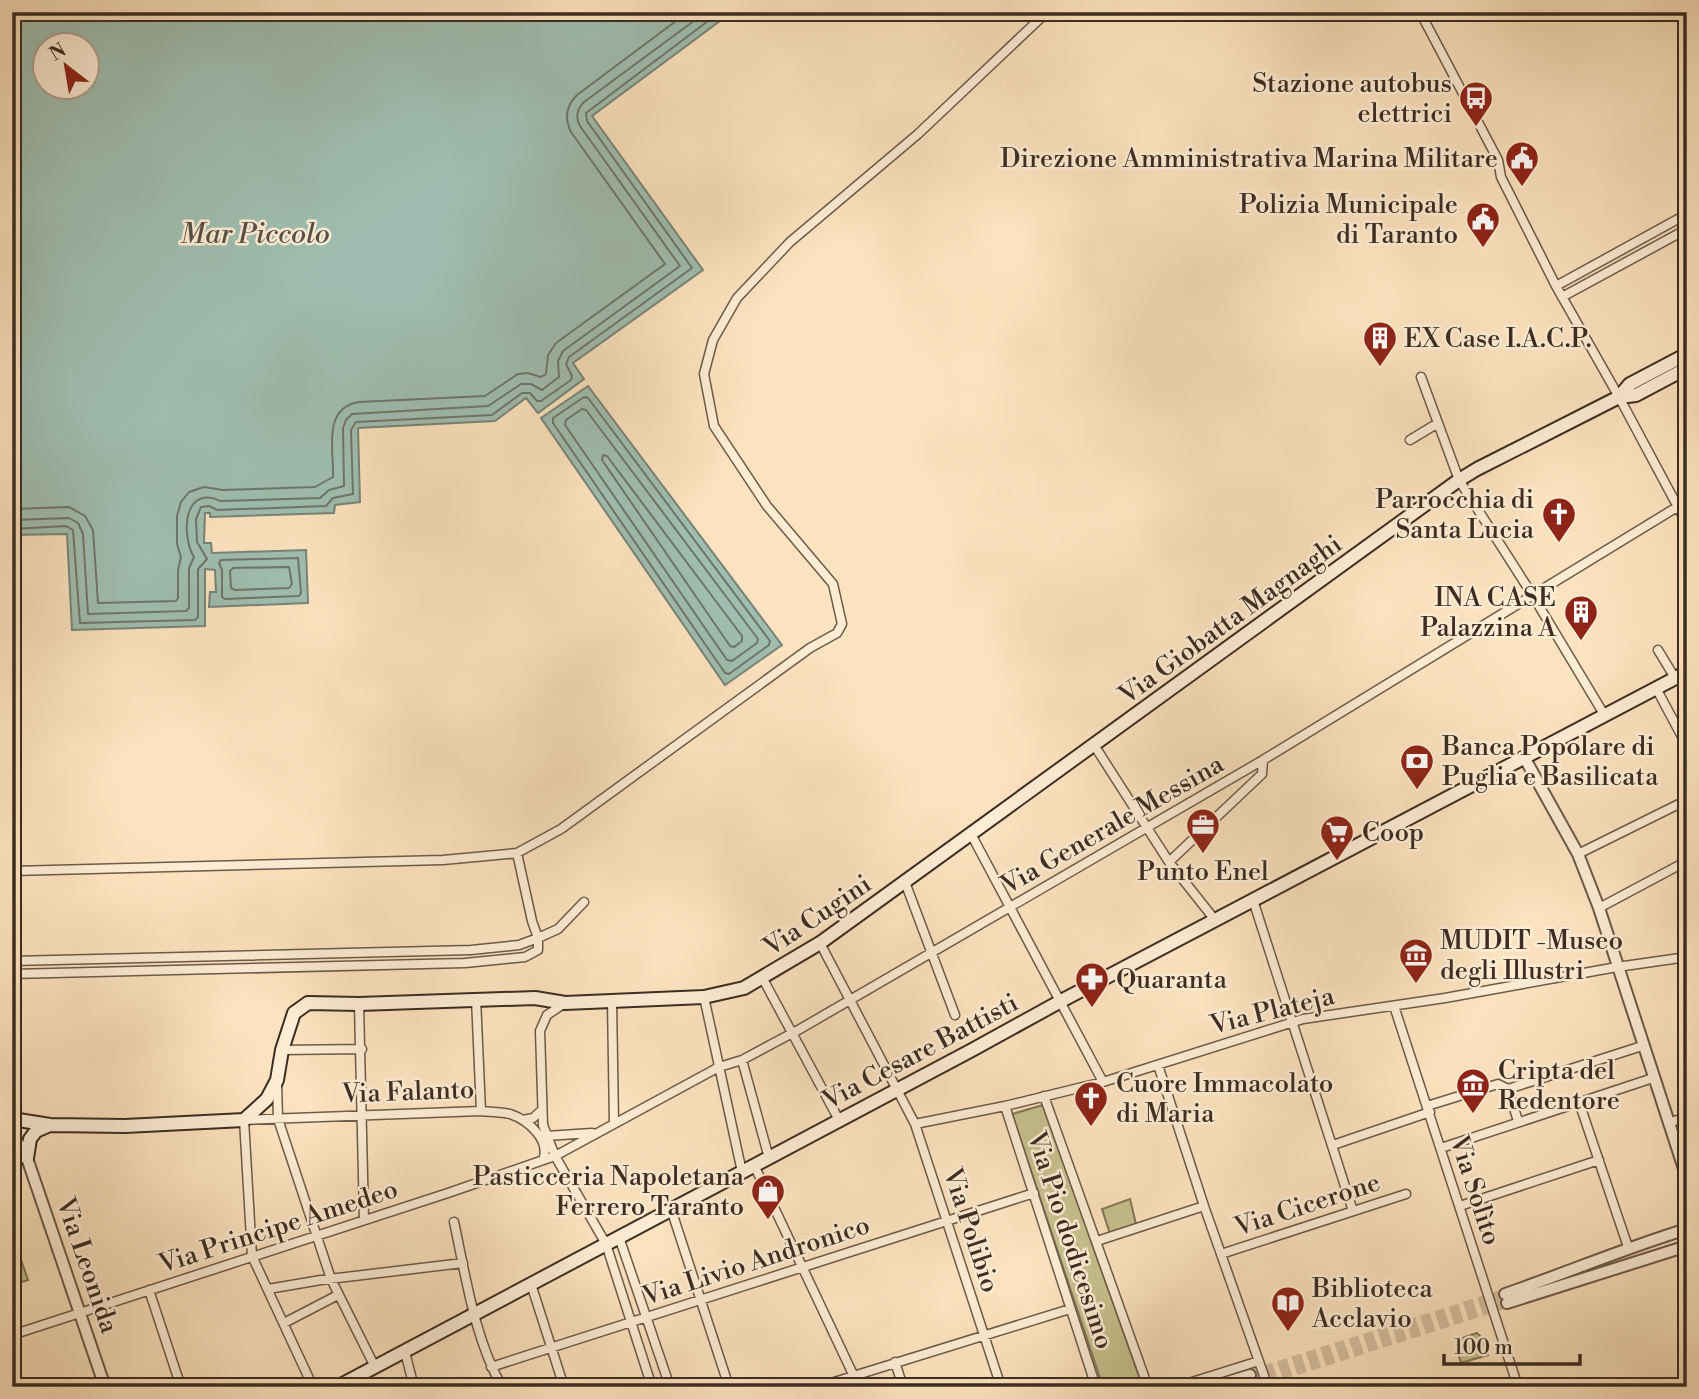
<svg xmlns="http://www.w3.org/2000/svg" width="1699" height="1399" font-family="'Libre Bodoni',serif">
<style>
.green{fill:#c6c18d;stroke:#817658;stroke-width:2}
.water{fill:#9fbeb1;stroke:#778478;stroke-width:2;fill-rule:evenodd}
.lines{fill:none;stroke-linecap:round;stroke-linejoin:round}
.shore{stroke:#6e756a;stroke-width:2}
.tertiary-tunnel{stroke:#d6bea0;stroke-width:10;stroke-dasharray:10 5;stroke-linecap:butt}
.minor-casing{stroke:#6c5a49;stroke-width:11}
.tertiary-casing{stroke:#6c5a49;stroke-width:14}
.secondary-casing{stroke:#3c2c22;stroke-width:16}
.minor{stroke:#fdedd5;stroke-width:8}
.tertiary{stroke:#fdedd5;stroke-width:10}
.secondary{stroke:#fdedd5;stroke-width:12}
.labels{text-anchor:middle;stroke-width:5;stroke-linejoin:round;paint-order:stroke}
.poi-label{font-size:26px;fill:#3c2c22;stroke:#fdedd5;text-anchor:start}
.street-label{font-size:26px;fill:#3c2c22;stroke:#fdedd5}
.water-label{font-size:28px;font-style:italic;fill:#555046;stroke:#fdedd5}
</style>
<rect width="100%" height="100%" fill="#fce3bf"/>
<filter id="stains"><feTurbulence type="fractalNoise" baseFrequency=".00286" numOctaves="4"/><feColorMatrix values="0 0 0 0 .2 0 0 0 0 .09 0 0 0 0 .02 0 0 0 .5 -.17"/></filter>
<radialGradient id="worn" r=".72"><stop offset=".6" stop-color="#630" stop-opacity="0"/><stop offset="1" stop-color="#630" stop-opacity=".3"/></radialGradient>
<path class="green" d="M1043,1105L1141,1382L1126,1387H1103L1012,1114Z
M1130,1199L1136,1224L1110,1234L1102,1209Z
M12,1234L28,1280L12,1285Z
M1477,1333L1483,1339L1488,1355L1461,1363L1457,1349L1465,1346L1462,1338Z"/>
<path class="water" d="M12,12H732L592,116L703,270L573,363L584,379L538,413L526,398L495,421L358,428L360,502L335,505L334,513L210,517V513H205L204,543H211L212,553L306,550L308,603L209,607L210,592H216L215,570L205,569V626L72,630L67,534L12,535ZM46,46H88V88H46Z
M588,386L782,645L725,685L541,418Z"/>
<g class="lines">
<path class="shore" d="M584,397L588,398L770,641L769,645L729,674L725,673L553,423V418Z
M582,409L586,410L758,639L757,643L732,661L727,660L565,425L566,420Z
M603,455L607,456L742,636V641L734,647L730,646L602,460Z
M12,509L69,507L85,516L93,530L98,603L176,601L178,598V570L181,557L177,544V516L181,502L189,492L204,487L223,490L315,487L333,477C334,450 322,408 359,402L485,396L518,374L528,373L541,377L546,374L548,355L556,343L665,264L571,132C564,118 566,106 577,95L688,12
M12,520L69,518L78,523L83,534L88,614L186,611L189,608V568L194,557C181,536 183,484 220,501L320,498L329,490L344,486L343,428L346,420L352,414L488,406L521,384H531L542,390L559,377L558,361L563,351L680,266L580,126C575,117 577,109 584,102L706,12
M12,529L66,526L73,530L80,623L195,620L198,617V569L207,559L197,542L196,519L201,507L209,506L217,510L326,506L333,498L353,494L351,430L356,422L492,415L522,393H530L537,401H541L571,380L572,376L566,364L569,357L692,268L587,121L586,113L720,12
M298,558L301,593L299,596L225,599L222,597V570L219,563L221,560Z
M289,567L292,584L289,588L235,590L231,588L230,571L233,568Z"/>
<path class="tertiary-tunnel" d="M1250,1375L1505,1294
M1253,1384L1507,1303"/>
<g class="minor-casing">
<path id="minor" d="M1420,12L1498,160L1501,177L1556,286L1619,397L1687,524
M1556,286L1687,214
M1562,297L1687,229
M1421,377L1459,480L1533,596L1605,716
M1410,440L1438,423
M1658,650L1675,678
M1656,688L1687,746
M1094,745L1169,862L1215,920
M971,834L1103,1082
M517,853L532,921L538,938L558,929L584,902
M1578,854L1687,800
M1169,862L1262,774L1263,760
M12,871L443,860L517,853L561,829L810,648L837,633L842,624L833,584L767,506L714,426L704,374L713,340L737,298L790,242L918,134L1047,12
M905,882L955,1015
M1253,900L1353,1211
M1599,908L1687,861
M820,943L915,1124L1001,1387
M12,961L471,950L519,945L538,938V950L525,957L465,963L12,974
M763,979L839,1120
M704,997L742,1172
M476,999L481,1111
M612,1001L614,1123
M565,1003L547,1015L540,1031L543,1125L555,1156L606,1244L652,1387
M359,1004L364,1219
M1394,1006L1518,1387
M282,1050L362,1049
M742,1060L769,1158
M1158,1065L1204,1206L1268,1387
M277,1083L278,1119L331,1279L375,1367
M1508,1089L1518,1121
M1044,1096L1148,1387
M1579,1102L1628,1247
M1005,1106L1096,1387
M1427,1106L1498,1084L1508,1089L1642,1046
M523,1120L533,1118L542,1110
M1668,1123L1687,1117
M915,1124L1005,1106L1103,1082L1303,1019L1445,998L1617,967L1687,957
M546,1136L592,1133
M1333,1145L1430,1112
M1441,1148L1653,1078
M754,1165L859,1387
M1460,1206L1599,1160
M671,1209L729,1387
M454,1222C466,1277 474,1337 502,1387
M619,1237L670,1387
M1097,1241L1204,1206
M1221,1254L1406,1194
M531,1284L564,1387
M268,1289L321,1280L463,1263
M149,1290L181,1387
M284,1323L338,1295
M12,1335L448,1193L555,1156L719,1067L742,1060L800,1029L1263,760L1677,507
M405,1352L414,1387
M895,1362L903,1387
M491,1367L1034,1193
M313,1387L252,1256L244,1120L481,1111C490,1112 501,1112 510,1114C528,1120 551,1140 543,1160
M818,1387L1070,1309
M1176,1387L1259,1361"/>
</g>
<g class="tertiary-casing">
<path id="tertiary" d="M1524,757L1578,854L1599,908L1687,1178
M27,1158L105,1387
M1505,1294C1566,1273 1625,1248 1687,1229
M1507,1303L1687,1246
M1211,1387L1250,1375
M1244,1387L1253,1384"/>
</g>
<g class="secondary-casing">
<path id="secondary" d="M1619,397L1630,384L1687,354
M12,1119L50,1125
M12,1136L27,1158
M27,1158L30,1139L36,1131L50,1125L125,1126L244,1120L267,1099L277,1080L282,1050L294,1013L308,1003L359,1004L535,998L565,1003L704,997L744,988L820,943L1459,480L1477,469L1619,397L1636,395L1687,368
M337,1387L972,1050L1061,1001L1687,672"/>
</g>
<use href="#minor" class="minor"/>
<use href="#tertiary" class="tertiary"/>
<use href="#secondary" class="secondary"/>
</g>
<defs>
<g id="bus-pin" transform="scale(1.75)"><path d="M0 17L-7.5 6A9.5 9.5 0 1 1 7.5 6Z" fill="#8f2418" stroke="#fdedd5"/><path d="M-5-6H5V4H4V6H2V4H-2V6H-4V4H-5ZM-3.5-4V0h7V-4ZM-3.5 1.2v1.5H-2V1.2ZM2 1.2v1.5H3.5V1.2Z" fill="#fff"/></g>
<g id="civic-pin" transform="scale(1.75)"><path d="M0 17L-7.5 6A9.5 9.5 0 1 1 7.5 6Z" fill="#8f2418" stroke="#fdedd5"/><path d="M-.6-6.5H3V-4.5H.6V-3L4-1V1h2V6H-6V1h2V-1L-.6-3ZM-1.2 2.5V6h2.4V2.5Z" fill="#fff"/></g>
<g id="building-pin" transform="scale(1.75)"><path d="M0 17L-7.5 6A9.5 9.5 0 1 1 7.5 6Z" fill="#8f2418" stroke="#fdedd5"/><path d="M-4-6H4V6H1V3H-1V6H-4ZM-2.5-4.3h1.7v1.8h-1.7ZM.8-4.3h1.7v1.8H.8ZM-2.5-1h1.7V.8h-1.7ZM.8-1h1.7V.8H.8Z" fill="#fff"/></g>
<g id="church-pin" transform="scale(1.75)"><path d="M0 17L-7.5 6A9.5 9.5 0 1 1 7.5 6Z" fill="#8f2418" stroke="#fdedd5"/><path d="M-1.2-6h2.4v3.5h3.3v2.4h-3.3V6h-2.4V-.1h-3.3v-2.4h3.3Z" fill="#fff"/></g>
<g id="bank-pin" transform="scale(1.75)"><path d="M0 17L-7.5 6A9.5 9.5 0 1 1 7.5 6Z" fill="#8f2418" stroke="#fdedd5"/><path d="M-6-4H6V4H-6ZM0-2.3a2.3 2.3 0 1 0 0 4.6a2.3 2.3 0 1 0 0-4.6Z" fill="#fff"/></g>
<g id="office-pin" transform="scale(1.75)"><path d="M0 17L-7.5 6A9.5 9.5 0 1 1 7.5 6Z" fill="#8f2418" stroke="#fdedd5"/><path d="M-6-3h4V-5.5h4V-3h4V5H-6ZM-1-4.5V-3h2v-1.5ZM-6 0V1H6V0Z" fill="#fff"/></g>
<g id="supermarket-pin" transform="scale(1.75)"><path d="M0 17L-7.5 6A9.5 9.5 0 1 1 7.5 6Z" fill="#8f2418" stroke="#fdedd5"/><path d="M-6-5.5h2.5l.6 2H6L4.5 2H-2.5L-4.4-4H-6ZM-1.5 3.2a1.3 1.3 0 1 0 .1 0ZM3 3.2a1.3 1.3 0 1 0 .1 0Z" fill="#fff"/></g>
<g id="museum-pin" transform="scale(1.75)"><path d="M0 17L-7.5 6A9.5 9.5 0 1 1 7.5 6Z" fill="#8f2418" stroke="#fdedd5"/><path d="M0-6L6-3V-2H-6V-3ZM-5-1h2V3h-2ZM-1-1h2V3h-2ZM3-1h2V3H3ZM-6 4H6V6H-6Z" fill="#fff"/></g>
<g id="pharmacy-pin" transform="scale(1.75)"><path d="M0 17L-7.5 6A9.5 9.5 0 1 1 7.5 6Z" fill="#8f2418" stroke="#fdedd5"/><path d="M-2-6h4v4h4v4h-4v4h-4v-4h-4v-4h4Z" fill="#fff"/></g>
<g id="shop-pin" transform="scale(1.75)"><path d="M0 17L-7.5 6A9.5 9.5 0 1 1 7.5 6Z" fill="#8f2418" stroke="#fdedd5"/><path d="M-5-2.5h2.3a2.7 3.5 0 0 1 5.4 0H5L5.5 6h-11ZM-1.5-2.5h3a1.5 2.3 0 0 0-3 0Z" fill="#fff"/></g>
<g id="library-pin" transform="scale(1.75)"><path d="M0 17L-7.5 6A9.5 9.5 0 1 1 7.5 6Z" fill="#8f2418" stroke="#fdedd5"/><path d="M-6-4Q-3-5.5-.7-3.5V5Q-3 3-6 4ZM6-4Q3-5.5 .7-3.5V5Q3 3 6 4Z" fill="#fff"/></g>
</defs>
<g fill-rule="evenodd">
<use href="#bus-pin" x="1476" y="98"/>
<use href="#civic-pin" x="1522" y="158"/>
<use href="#civic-pin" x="1483" y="219"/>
<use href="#building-pin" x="1380" y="338"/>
<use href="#church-pin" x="1559" y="514"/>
<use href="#building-pin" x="1581" y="612"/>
<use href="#bank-pin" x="1417" y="761"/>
<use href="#office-pin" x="1203" y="825"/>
<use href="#supermarket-pin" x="1337" y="832"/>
<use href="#museum-pin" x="1416" y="955"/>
<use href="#pharmacy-pin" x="1092" y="979"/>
<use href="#museum-pin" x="1473" y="1085"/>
<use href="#church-pin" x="1091" y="1098"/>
<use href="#shop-pin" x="768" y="1191"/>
<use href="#library-pin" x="1288" y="1303"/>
</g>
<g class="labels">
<g class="poi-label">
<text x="1452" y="92" text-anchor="end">Stazione autobus<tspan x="1452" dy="30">elettrici</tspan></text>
<text x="1498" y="167" text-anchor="end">Direzione Amministrativa Marina Militare</text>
<text x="1458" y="213" text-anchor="end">Polizia Municipale<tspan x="1458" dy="30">di Taranto</tspan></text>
<text x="1404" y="347">EX Case I.A.C.P.</text>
<text x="1534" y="508" text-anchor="end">Parrocchia di<tspan x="1534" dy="30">Santa Lucia</tspan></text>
<text x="1556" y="606" text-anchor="end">INA CASE<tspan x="1556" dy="30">Palazzina A</tspan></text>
<text x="1442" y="755">Banca Popolare di<tspan x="1442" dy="30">Puglia e Basilicata</tspan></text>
<text x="1362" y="841">Coop</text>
<text x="1203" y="880" text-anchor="middle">Punto Enel</text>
<text x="1440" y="949">MUDIT -Museo<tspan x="1440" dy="30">degli Illustri</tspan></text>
<text x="1116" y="988">Quaranta</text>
<text x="1498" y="1079">Cripta del<tspan x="1498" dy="30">Redentore</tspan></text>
<text x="1116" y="1092">Cuore Immacolato<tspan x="1116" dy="30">di Maria</tspan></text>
<text x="744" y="1185" text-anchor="end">Pasticceria Napoletana<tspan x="744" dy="30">Ferrero Taranto</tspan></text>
<text x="1312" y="1297">Biblioteca<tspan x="1312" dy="30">Acclavio</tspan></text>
</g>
<g class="street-label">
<text transform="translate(1230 619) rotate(-36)" y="9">Via Giobatta Magnaghi</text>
<text transform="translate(1112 824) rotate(-30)" y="9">Via Generale Messina</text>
<text transform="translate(817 915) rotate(-34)" y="9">Via Cugini</text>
<text transform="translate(1272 1010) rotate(-14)" y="9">Via Plateja</text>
<text transform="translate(920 1051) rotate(-28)" y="9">Via Cesare Battisti</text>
<text transform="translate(408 1091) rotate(-2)" y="9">Via Falanto</text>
<text transform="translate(1476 1190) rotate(72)" y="9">Via Solìto</text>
<text transform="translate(1307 1204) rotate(-18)" y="9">Via Cicerone</text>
<text transform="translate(278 1226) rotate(-18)" y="9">Via Principe Amedeo</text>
<text transform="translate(972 1230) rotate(72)" y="9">Via Polibio</text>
<text transform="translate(1071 1240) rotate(72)" y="9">Via Pio dodicesimo</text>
<text transform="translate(756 1260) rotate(-18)" y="9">Via Livio Andronico</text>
<text transform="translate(88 1265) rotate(71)" y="9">Via Leonida</text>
</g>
<g class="water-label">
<text x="255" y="243">Mar Piccolo</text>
</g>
</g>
<rect width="1699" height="1399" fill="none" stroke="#fce3bf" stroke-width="42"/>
<rect x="14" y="14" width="1671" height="1371" fill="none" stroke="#3c2c22" stroke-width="3.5"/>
<rect x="21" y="21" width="1657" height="1357" fill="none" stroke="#3c2c22" stroke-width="2"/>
<g transform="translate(66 66) rotate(329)"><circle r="33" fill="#fdedd5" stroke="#b0a08d" stroke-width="2"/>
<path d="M0-5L12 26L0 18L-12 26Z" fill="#8f2418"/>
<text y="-10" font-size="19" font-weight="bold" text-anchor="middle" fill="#3c2c22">N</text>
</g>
<path d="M1444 1354v10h136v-10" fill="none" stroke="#3c2c22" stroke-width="3.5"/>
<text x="1454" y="1354" font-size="21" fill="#3c2c22" stroke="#fdedd5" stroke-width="5" paint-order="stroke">100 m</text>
<rect width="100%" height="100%" filter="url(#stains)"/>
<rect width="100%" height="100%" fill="url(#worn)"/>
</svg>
